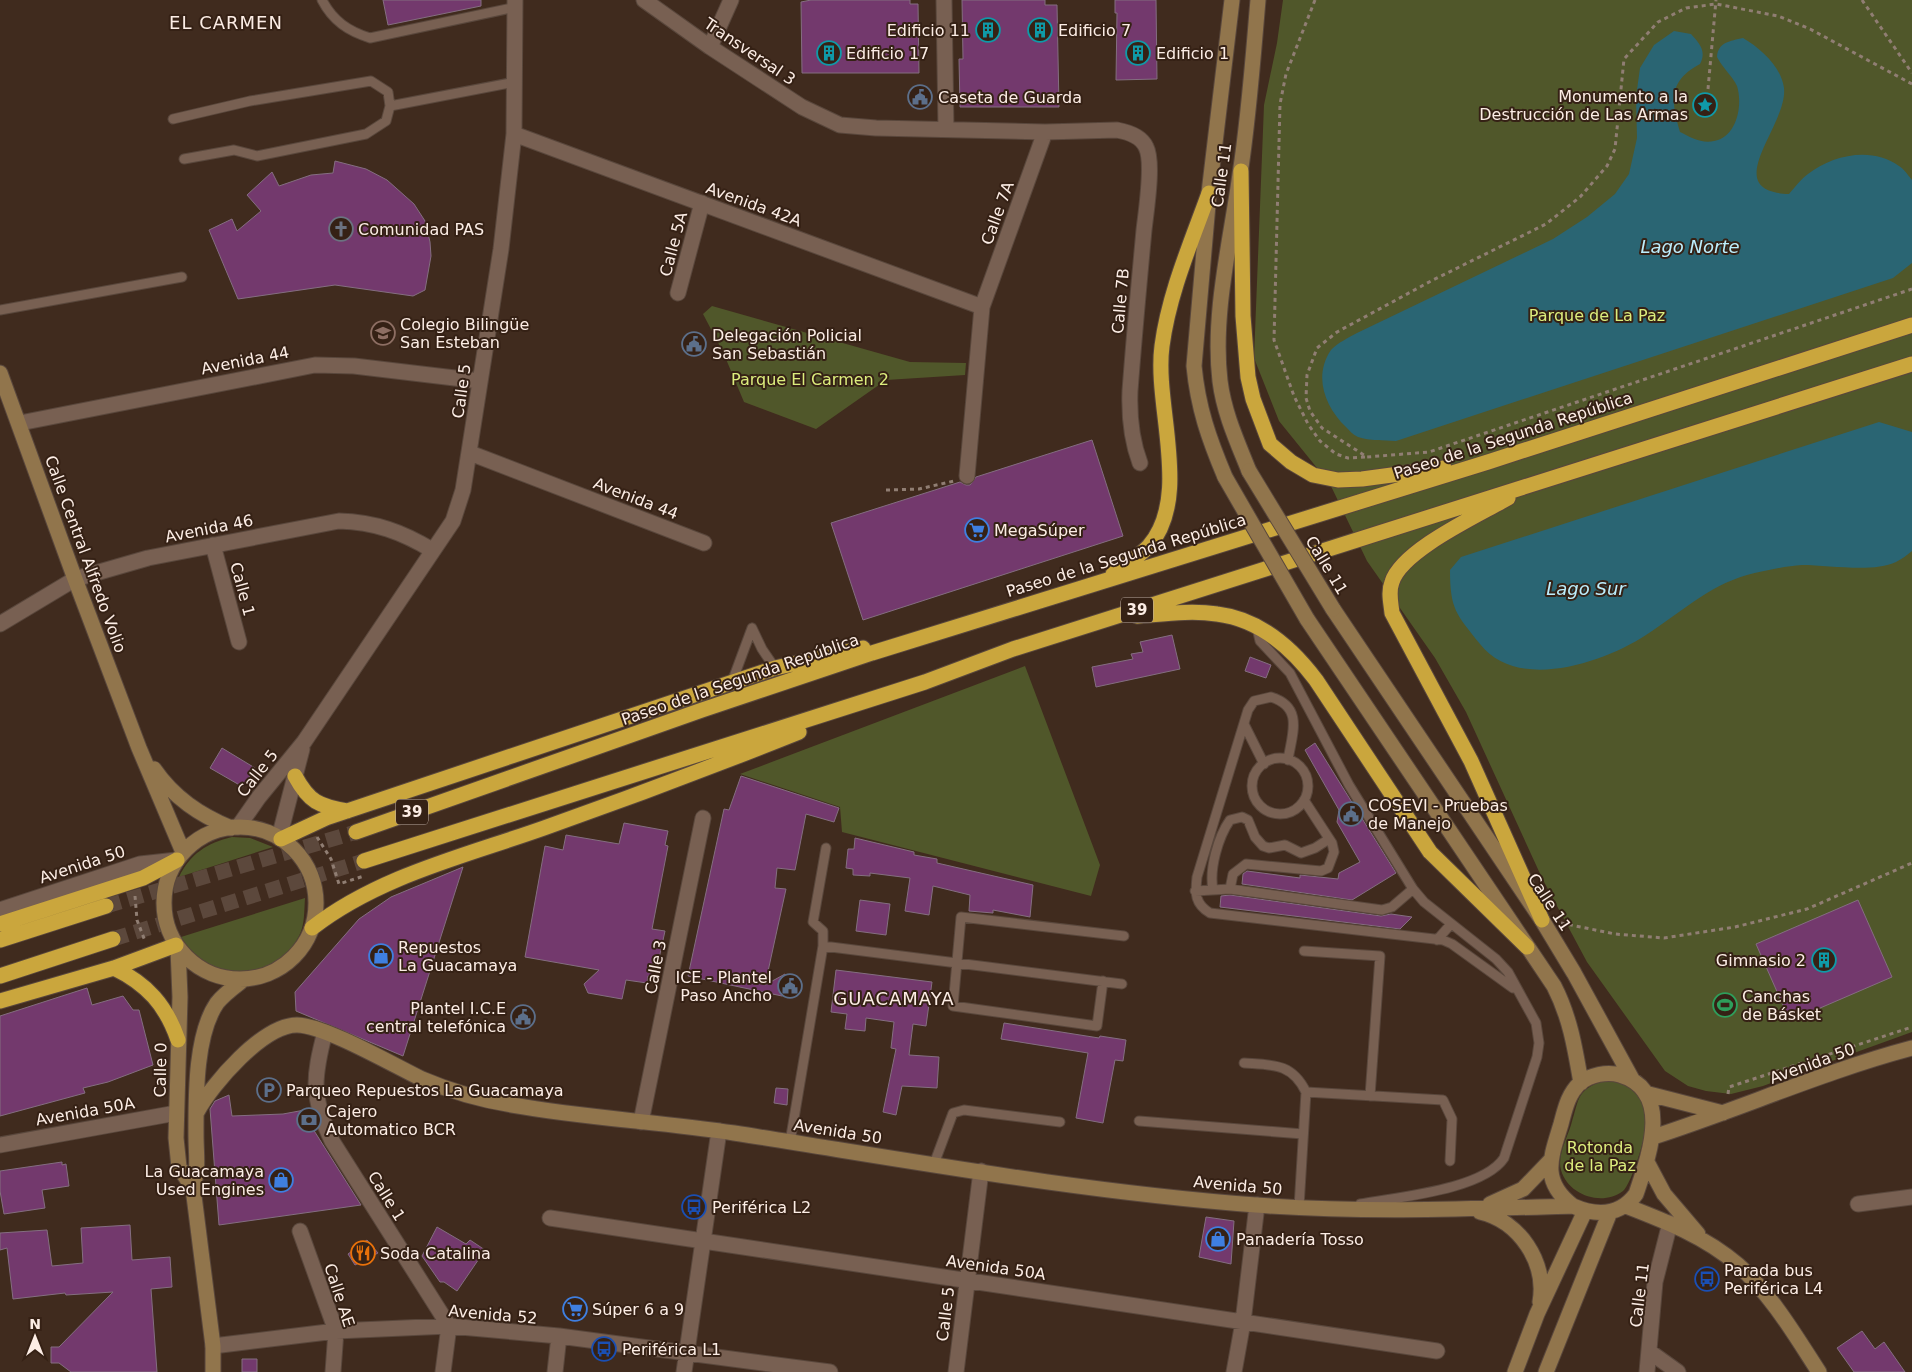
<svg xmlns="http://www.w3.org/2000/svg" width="1912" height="1372" font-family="'DejaVu Sans',sans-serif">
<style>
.green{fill:#50572a}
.water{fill:#2a6573}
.building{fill:#73396d;stroke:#846e80}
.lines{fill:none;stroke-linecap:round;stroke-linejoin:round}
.highway-tunnel{stroke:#5c483c;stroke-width:15;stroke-dasharray:15 8;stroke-linecap:butt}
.lane-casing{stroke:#59473c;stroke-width:11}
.street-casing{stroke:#59473c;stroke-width:17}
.secondary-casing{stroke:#59473c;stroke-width:17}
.highway-casing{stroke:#59473c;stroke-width:17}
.path{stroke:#907e73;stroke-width:3;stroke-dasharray:4 4;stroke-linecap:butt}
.lane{stroke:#786052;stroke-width:9}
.street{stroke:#786052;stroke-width:15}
.secondary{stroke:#91754c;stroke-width:15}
.highway{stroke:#caa63d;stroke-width:15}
.secondary-bridge-casing{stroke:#59473c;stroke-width:17;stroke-linecap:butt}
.secondary-bridge{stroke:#91754c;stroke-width:15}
.labels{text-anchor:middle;stroke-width:4;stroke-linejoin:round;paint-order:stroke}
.shield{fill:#352115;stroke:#c0b0a7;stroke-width:1}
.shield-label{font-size:15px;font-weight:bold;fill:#fcede5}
.poi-label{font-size:16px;fill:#fcede5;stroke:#352115;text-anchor:start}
.street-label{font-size:16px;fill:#fcede5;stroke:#352115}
.park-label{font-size:16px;fill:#dced7d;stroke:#352115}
.neighbourhood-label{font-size:18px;letter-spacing:1px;fill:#fcede5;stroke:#352115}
.water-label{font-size:18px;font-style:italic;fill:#bceefd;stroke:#352115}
</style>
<rect width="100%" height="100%" fill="#402b1e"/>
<path class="green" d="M1283,0H1912V1032L1763,1086L1731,1094L1706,1091L1688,1086L1665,1071L1587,962L1542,878L1466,712L1435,658L1367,561L1330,484L1279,421L1254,358L1264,105L1277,43Z
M712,306L910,362L966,363L965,375L886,380L816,429L744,402L723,352L703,314Z
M1025,666L1100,865L1091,896L842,832L840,807L740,774Z
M232,837L250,838L273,847L179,877C190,854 207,843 232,837Z
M305,898C304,911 305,925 299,936C273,986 210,983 181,937Z
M1608,1079L1634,1085C1638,1094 1647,1107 1648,1116C1648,1129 1632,1184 1623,1191C1602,1207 1568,1195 1561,1170C1557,1156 1567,1138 1571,1125C1580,1096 1576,1090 1608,1079Z"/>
<path class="water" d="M1674,31L1691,34C1699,43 1707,51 1700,64C1668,81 1671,101 1680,132C1690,137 1702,144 1714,141C1737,137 1743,105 1737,86C1733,77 1722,67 1717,57C1718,42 1730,41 1743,38C1760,48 1781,66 1784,88C1788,126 1717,191 1789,194C1795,187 1801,179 1808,174C1832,155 1872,146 1899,166C1904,169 1908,175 1912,180V263L1893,278L1396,441C1383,440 1370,441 1358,437C1353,435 1349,430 1346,427C1325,407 1313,376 1331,350C1337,343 1350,337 1357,333L1553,239L1587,217L1615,194L1629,174L1637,138L1636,97L1640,68L1654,45Z
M1879,422L1912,432V551C1907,555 1902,559 1896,562C1873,573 1829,565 1802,565C1785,566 1763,571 1747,575C1708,586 1679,614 1646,635C1603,663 1517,692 1480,644C1456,614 1450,609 1450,570L1461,557Z"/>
<path class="building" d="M383,0H481V6L388,25Z
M811,0H910V4H918L919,73H802L801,2Z
M962,0H1045V5H1057L1059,107H960L959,59H963Z
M1115,0H1156L1157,79L1116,80L1117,13H1115Z
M335,161L366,169L387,180L414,204L425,221L430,242L431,256L425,290L413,296L335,285L238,299L209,230L232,219L237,231L261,211L247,195L272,172L279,186L311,175L333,173Z
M1092,440L1123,536L863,620L831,523L960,482L966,485H970L976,477Z
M1172,635L1180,669L1096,687L1092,667L1133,659L1131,654L1143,652L1140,642Z
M1250,657L1271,665L1266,678L1245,671Z
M1315,743L1396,873L1352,900L1242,884L1243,874L1247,871L1300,878V875L1338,879L1339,873L1360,862L1337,822L1339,810L1305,750Z
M222,748L255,768L243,787L210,768Z
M741,776L839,808L834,822L806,814L795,870L777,868L775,888L786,889L765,985L785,974L794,989L782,996L688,976L724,809L729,810Z
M624,823L668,831L665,845L668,846L652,929L665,931L655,977L648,976L647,983L626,980L622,999L588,993L584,984L599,970L525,957L545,846L563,850L566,835L619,844Z
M855,838L914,852V855L937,859V863L1033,885L1030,917L993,910V913L969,911L970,895L933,886L929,915L905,911L910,878L870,873V876L853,875V869L846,868L848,849H854Z
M463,867L403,1056L296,1011L295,992L359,919L391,897Z
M1230,895L1381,916L1391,914L1412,917L1400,929L1220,907L1221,896Z
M860,900L890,904L886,935L856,931Z
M1858,900L1892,977L1790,1021L1756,944Z
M836,970L932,982L926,1026L913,1024L909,1055L939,1057L937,1088L902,1086L896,1115L883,1112L896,1049L891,1048L894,1022L866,1018L865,1031L845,1029L847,1014L831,1012Z
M87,988L92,1005L123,996L133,1010H139L153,1065L108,1082L83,1088L85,1093L0,1116V1016Z
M1004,1023L1099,1038L1100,1036L1126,1040L1123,1061L1115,1060L1103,1123L1076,1118L1088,1053L1001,1039Z
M776,1088L788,1089L787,1105L774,1103Z
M229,1095L232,1116L283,1114L310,1109L316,1129H313L361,1205L219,1225L210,1109L215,1101Z
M62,1162V1165L66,1164L69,1186L42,1190L45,1208L4,1214L0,1191V1171Z
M1206,1217L1234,1221L1231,1264L1199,1257Z
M130,1225L132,1260L170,1257L172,1287L151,1289L157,1372H71L59,1363H51V1347H59L113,1292L66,1295L65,1293L13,1299L7,1248L0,1250V1233L47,1230L52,1266L83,1263L81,1228Z
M437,1227L466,1244L470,1240L485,1250L457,1291L444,1282H440L422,1256Z
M367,1240L378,1253L355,1265L348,1254Z
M1862,1331L1875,1349L1884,1342L1905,1372H1854L1837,1348Z
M242,1359H257V1372H242Z"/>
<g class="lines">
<path class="highway-tunnel" d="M106,906L356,832
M113,939L364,861"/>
<g class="lane-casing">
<path id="lane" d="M322,0C333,21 348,31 370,38L516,7
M173,119L250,101L371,81L388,92L390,106
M184,159L234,150L257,156L366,134L386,121L390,106L515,82
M0,310L182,277
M752,628L762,649L775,668
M1257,628L1260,641L1290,673L1349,785L1413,889L1424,902L1496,959L1508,972L1536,1023L1539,1043L1537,1057L1504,1158C1483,1190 1397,1197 1360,1204
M732,682L752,628
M1244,724L1264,764
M1252 786a28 28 0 1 1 56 0a28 28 0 1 1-56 0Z
M1288,760C1292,734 1304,707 1271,697L1254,701L1248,710L1197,877C1195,894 1195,904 1210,913L1443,940L1452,944L1513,988
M1304,800L1332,843L1334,852L1328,868L1321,871L1246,864L1233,874L1230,889L1382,910L1392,907L1413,889
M1213,890C1209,869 1218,837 1230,820L1242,817L1248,820L1255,837L1263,846L1269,848L1285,845L1301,853L1315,848L1329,839
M1195,891L1230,889
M1437,940L1451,924
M823,946L1122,984
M1304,951L1380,956L1370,1096
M1103,981L1097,1026L953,1006L961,917L1124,936
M1244,1063C1273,1065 1292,1063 1306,1092L1299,1207
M1306,1092L1443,1100L1452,1119L1450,1161
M1139,1121L1303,1134
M790,1142L823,946V931L813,922L826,848
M934,1164L953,1113L964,1110L1060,1122"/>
</g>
<g class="street-casing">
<path id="street" d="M644,0L710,47L802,107L840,125L876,128L1045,132L1117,130C1128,132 1141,136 1146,147C1154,162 1146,212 1144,230C1139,284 1134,337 1130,391C1129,417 1131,439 1140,463
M944,0L946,129
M710,47L731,0
M514,134L982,307
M678,293L702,203
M20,423L315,365L354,366L480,381
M470,453L704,543
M967,476L982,307L1045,132
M213,545L239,642
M0,624L75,579L148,558L339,521C375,522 402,532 432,550
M238,827L259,797L304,742L453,521L463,490L501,249L514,134L515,0
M279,838L302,749
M0,910L140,864L177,860
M325,1032C313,1078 311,1097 332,1141L449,1326L443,1372
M641,1122L703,818
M0,1145L176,1113
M1858,1204L1912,1197
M550,1218L1437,1351
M300,1231L336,1331L333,1372
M213,1346L336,1331L449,1326L559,1336L830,1372
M1650,1352L1678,1372
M555,1372L559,1336
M684,1372L719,1131
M956,1372L981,1171
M1234,1372L1243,1322L1257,1205
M1647,1372L1655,1282L1670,1223"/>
</g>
<g class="secondary-casing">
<path id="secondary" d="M0,373L75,579L139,748L183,852
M1249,471C1237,441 1224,413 1220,381C1212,314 1231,240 1240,174C1249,116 1253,58 1258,0
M1225,477C1209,439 1198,408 1194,366L1209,193L1232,0
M1333,609L1542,920L1574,973L1632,1079
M1307,619L1554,986C1570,1017 1575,1048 1581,1083
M154,769C174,798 200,815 231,828
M164 903a76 76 0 1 1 152 0a76 76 0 1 1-152 0Z
M178,949L180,997L176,1138L179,1167L193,1188
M1645,1093L1723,1113
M197,1112C212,1084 263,1025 297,1025C324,1025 395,1066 422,1079C450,1091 482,1100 512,1105C586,1118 661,1122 734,1133C907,1160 1081,1192 1256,1205C1362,1213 1468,1209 1573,1206C1596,1216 1620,1216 1636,1194C1648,1158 1674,1091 1620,1075C1607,1071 1590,1075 1580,1083C1568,1094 1565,1109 1561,1124C1551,1157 1540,1181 1573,1206
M1653,1137C1740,1109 1825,1071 1912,1048
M1647,1162L1664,1194L1698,1234
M1490,1204L1523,1189L1550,1161
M1626,1206C1665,1221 1706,1237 1738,1265C1771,1294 1795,1335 1819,1372
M1480,1212C1519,1221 1547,1262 1540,1302
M213,1372V1346L193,1188C199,1165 196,1157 196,1134C196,1097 195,1035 217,1003C224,994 234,987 243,980
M1515,1372L1537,1314L1585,1211
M1546,1372L1610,1212"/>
</g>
<g class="highway-casing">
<path id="highway" d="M1241,171L1243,316L1248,377L1253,399L1270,444L1291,462L1313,475L1338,480L1362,479L1444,468
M1508,498C1479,515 1402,550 1392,582C1388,592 1391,603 1392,613L1471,761L1542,920
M1113,574C1125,565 1140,556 1149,546C1192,496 1154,406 1162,346C1169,293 1191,243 1209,193
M1137,616C1163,614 1191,610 1217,614C1259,619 1292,648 1316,680L1430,852L1527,947
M295,776C309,802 319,806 347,811
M356,832L702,710L872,653L1488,462L1912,325
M281,839L326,818L775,668L863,648
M364,861L925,682L1013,649L1912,364
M0,924L143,878L177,860
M312,928C379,876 465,856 544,828C629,798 714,766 799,732
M0,940L106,906
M114,968C147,984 166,1005 178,1040
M0,976L113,939
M0,1001L114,968L176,945"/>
</g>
<path class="path" d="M1315,0L1286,74L1280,104L1274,340L1294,396L1308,424L1320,441L1336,454L1348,458L1366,457
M1862,0L1912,73
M1912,84L1810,29L1778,16L1716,4L1686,8L1658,22L1624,59L1615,149L1607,166L1580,197L1546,224L1431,281L1337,332L1317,348L1307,375L1306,398L1310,411L1322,428L1367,457L1429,452L1912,289
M1708,89L1716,0
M886,490L919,489L954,481
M317,837L331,859L339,884L364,876
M135,896L137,920L145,941
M1561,923L1615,934L1664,938L1735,927L1807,909L1912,863
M1728,1094L1729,1087L1912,1027"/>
<use href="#lane" class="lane"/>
<use href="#street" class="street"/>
<use href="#secondary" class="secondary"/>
<use href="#highway" class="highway"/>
<g class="secondary-bridge-casing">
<path id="secondary-bridge" d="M1249,471L1333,609
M1225,477L1307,619"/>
</g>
<use href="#secondary-bridge" class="secondary-bridge"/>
</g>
<defs>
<g id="building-ring" transform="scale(1.25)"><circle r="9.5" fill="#352115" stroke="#0f9aa8" stroke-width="1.5"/><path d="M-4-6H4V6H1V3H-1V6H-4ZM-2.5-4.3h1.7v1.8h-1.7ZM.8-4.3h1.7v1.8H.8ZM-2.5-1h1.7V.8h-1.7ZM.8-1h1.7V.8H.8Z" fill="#0f9aa8"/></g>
<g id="civic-ring" transform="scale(1.25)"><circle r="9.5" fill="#352115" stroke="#5c6f8a" stroke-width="1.5"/><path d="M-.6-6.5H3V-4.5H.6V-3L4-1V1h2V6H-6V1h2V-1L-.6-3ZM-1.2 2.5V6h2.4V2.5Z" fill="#5c6f8a"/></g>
<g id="sight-ring" transform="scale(1.25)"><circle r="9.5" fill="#352115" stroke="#0f9aa8" stroke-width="1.5"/><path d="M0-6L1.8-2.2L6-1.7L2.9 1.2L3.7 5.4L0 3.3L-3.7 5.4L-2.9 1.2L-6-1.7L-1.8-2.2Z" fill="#0f9aa8"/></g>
<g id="church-ring" transform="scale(1.25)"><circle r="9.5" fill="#352115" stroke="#6b7280" stroke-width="1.5"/><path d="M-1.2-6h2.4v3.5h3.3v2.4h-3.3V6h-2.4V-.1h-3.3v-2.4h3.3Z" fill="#6b7280"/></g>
<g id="university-ring" transform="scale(1.25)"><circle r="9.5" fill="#352115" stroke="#8d6e63" stroke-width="1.5"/><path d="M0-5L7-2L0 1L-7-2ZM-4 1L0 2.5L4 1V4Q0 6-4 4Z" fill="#8d6e63"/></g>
<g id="supermarket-ring" transform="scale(1.25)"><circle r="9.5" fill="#352115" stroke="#3f7fe0" stroke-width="1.5"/><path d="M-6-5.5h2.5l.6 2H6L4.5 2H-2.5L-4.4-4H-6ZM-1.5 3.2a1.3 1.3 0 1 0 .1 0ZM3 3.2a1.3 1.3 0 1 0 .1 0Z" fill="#3f7fe0"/></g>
<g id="shop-ring" transform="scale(1.25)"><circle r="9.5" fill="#352115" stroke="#3f7fe0" stroke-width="1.5"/><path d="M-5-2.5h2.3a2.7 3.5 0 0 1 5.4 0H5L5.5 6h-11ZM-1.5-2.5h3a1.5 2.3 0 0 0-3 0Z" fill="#3f7fe0"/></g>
<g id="stadium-ring" transform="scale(1.25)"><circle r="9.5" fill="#352115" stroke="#2e9e5b" stroke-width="1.5"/><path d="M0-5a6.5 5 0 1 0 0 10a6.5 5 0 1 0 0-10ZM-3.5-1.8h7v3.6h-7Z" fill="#2e9e5b"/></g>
<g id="parking-ring" transform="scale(1.25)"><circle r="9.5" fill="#352115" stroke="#5c6f8a" stroke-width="1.5"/><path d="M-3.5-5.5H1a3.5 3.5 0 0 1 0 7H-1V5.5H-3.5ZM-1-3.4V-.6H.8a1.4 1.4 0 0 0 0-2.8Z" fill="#5c6f8a"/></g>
<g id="bank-ring" transform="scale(1.25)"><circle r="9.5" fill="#352115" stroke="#5c6f8a" stroke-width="1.5"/><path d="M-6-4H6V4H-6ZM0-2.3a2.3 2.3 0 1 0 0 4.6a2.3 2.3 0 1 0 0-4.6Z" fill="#5c6f8a"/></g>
<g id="bus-ring" transform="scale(1.25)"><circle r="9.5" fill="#352115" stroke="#1a4fb4" stroke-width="1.5"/><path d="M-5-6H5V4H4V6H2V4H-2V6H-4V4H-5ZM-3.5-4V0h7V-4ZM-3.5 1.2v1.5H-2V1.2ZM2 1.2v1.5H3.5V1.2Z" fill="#1a4fb4"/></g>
<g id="restaurant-ring" transform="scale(1.25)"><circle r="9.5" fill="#352115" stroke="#e8710a" stroke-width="1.5"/><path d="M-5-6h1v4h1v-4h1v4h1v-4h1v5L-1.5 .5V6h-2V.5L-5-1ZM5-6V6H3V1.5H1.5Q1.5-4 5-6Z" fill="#e8710a"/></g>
</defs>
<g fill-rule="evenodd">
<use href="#building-ring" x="988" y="30"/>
<use href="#building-ring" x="1040" y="30"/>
<use href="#building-ring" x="829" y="53"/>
<use href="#building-ring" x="1138" y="53"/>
<use href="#civic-ring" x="920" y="97"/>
<use href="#sight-ring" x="1705" y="105"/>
<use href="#church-ring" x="341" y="229"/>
<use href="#university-ring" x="383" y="333"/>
<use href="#civic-ring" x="694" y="344"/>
<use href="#supermarket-ring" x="977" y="530"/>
<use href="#civic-ring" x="1351" y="814"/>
<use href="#shop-ring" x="381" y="956"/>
<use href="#building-ring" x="1824" y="960"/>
<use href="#civic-ring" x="790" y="986"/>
<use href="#stadium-ring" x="1725" y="1005"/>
<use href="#civic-ring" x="523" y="1017"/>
<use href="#parking-ring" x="269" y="1090"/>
<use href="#bank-ring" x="309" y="1120"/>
<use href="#shop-ring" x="281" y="1180"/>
<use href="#bus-ring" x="694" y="1207"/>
<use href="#shop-ring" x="1218" y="1239"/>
<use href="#restaurant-ring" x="363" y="1253"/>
<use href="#bus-ring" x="1707" y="1279"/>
<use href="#supermarket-ring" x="575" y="1309"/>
<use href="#bus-ring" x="604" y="1349"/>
</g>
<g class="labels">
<g class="shield">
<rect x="1121" y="597.5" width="32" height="25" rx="4"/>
<rect x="396" y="799.5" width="32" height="25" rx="4"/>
</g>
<g class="shield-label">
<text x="1137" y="615">39</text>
<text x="412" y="817">39</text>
</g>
<g class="poi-label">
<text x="970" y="36" text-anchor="end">Edificio 11</text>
<text x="1058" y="36">Edificio 7</text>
<text x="846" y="59">Edificio 17</text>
<text x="1156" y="59">Edificio 1</text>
<text x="1688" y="102" text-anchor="end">Monumento a la<tspan x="1688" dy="18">Destrucción de Las Armas</tspan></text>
<text x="938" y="103">Caseta de Guarda</text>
<text x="358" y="235">Comunidad PAS</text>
<text x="400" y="330">Colegio Bilingüe<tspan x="400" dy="18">San Esteban</tspan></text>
<text x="712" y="341">Delegación Policial<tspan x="712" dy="18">San Sebastián</tspan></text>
<text x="994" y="536">MegaSúper</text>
<text x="1368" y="811">COSEVI - Pruebas<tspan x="1368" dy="18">de Manejo</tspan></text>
<text x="398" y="953">Repuestos<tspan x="398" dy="18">La Guacamaya</tspan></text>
<text x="1806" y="966" text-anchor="end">Gimnasio 2</text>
<text x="772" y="983" text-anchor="end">ICE - Plantel<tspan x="772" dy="18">Paso Ancho</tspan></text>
<text x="1742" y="1002">Canchas<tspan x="1742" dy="18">de Básket</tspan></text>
<text x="506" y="1014" text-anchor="end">Plantel I.C.E<tspan x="506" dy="18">central telefónica</tspan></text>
<text x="286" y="1096">Parqueo Repuestos La Guacamaya</text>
<text x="326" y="1117">Cajero<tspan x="326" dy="18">Automatico BCR</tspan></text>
<text x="264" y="1177" text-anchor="end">La Guacamaya<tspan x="264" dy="18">Used Engines</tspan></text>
<text x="712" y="1213">Periférica L2</text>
<text x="1236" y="1245">Panadería Tosso</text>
<text x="380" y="1259">Soda Catalina</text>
<text x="1724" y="1276">Parada bus<tspan x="1724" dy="18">Periférica L4</tspan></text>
<text x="592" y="1315">Súper 6 a 9</text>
<text x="622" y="1355">Periférica L1</text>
</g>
<g class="street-label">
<text transform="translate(750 51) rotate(34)" y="6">Transversal 3</text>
<text transform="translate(1221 175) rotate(-82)" y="6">Calle 11</text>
<text transform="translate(754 204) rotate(20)" y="6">Avenida 42A</text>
<text transform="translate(997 213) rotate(-70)" y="6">Calle 7A</text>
<text transform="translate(673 244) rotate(-75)" y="6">Calle 5A</text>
<text transform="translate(1120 301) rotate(-85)" y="6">Calle 7B</text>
<text transform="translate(245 360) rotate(-11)" y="6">Avenida 44</text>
<text transform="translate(461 391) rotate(-82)" y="6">Calle 5</text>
<text transform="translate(1513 435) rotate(-18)" y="6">Paseo de la Segunda República</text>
<text transform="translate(636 498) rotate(21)" y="6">Avenida 44</text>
<text transform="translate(209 528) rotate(-11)" y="6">Avenida 46</text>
<text transform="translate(86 554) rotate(70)" y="6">Calle Central Alfredo Volio</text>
<text transform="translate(1126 555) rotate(-17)" y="6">Paseo de la Segunda República</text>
<text transform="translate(1327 565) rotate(59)" y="6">Calle 11</text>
<text transform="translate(243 589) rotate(75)" y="6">Calle 1</text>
<text transform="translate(740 679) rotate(-19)" y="6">Paseo de la Segunda República</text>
<text transform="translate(257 773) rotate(-52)" y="6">Calle 5</text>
<text transform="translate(82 864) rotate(-18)" y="6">Avenida 50</text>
<text transform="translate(1550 902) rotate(57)" y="6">Calle 11</text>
<text transform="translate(655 967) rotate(-79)" y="6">Calle 3</text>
<text transform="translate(1812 1063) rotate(-20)" y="6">Avenida 50</text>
<text transform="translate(160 1070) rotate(-89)" y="6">Calle 0</text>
<text transform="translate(85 1111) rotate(-10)" y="6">Avenida 50A</text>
<text transform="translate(838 1131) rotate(9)" y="6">Avenida 50</text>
<text transform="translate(1238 1185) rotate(5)" y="6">Avenida 50</text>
<text transform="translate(387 1196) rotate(58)" y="6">Calle 1</text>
<text transform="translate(996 1267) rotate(8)" y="6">Avenida 50A</text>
<text transform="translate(340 1295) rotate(72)" y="6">Calle AE</text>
<text transform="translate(1639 1295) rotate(-83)" y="6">Calle 11</text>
<text transform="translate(493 1314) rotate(5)" y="6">Avenida 52</text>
<text transform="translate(945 1314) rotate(-83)" y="6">Calle 5</text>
</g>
<g class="park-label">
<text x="1597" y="321">Parque de La Paz</text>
<text x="810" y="385">Parque El Carmen 2</text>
<text x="1600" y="1153">Rotonda<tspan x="1600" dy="18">de la Paz</tspan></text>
</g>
<g class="neighbourhood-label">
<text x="226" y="29">EL CARMEN</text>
<text x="894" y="1005">GUACAMAYA</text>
</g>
<g class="water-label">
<text x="1690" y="253">Lago Norte</text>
<text x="1586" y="595">Lago Sur</text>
</g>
</g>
<g transform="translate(35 1337)" stroke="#352115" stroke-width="4" paint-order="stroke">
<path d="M0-4L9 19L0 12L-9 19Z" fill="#fcede5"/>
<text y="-8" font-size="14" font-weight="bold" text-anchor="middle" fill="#fcede5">N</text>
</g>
</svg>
